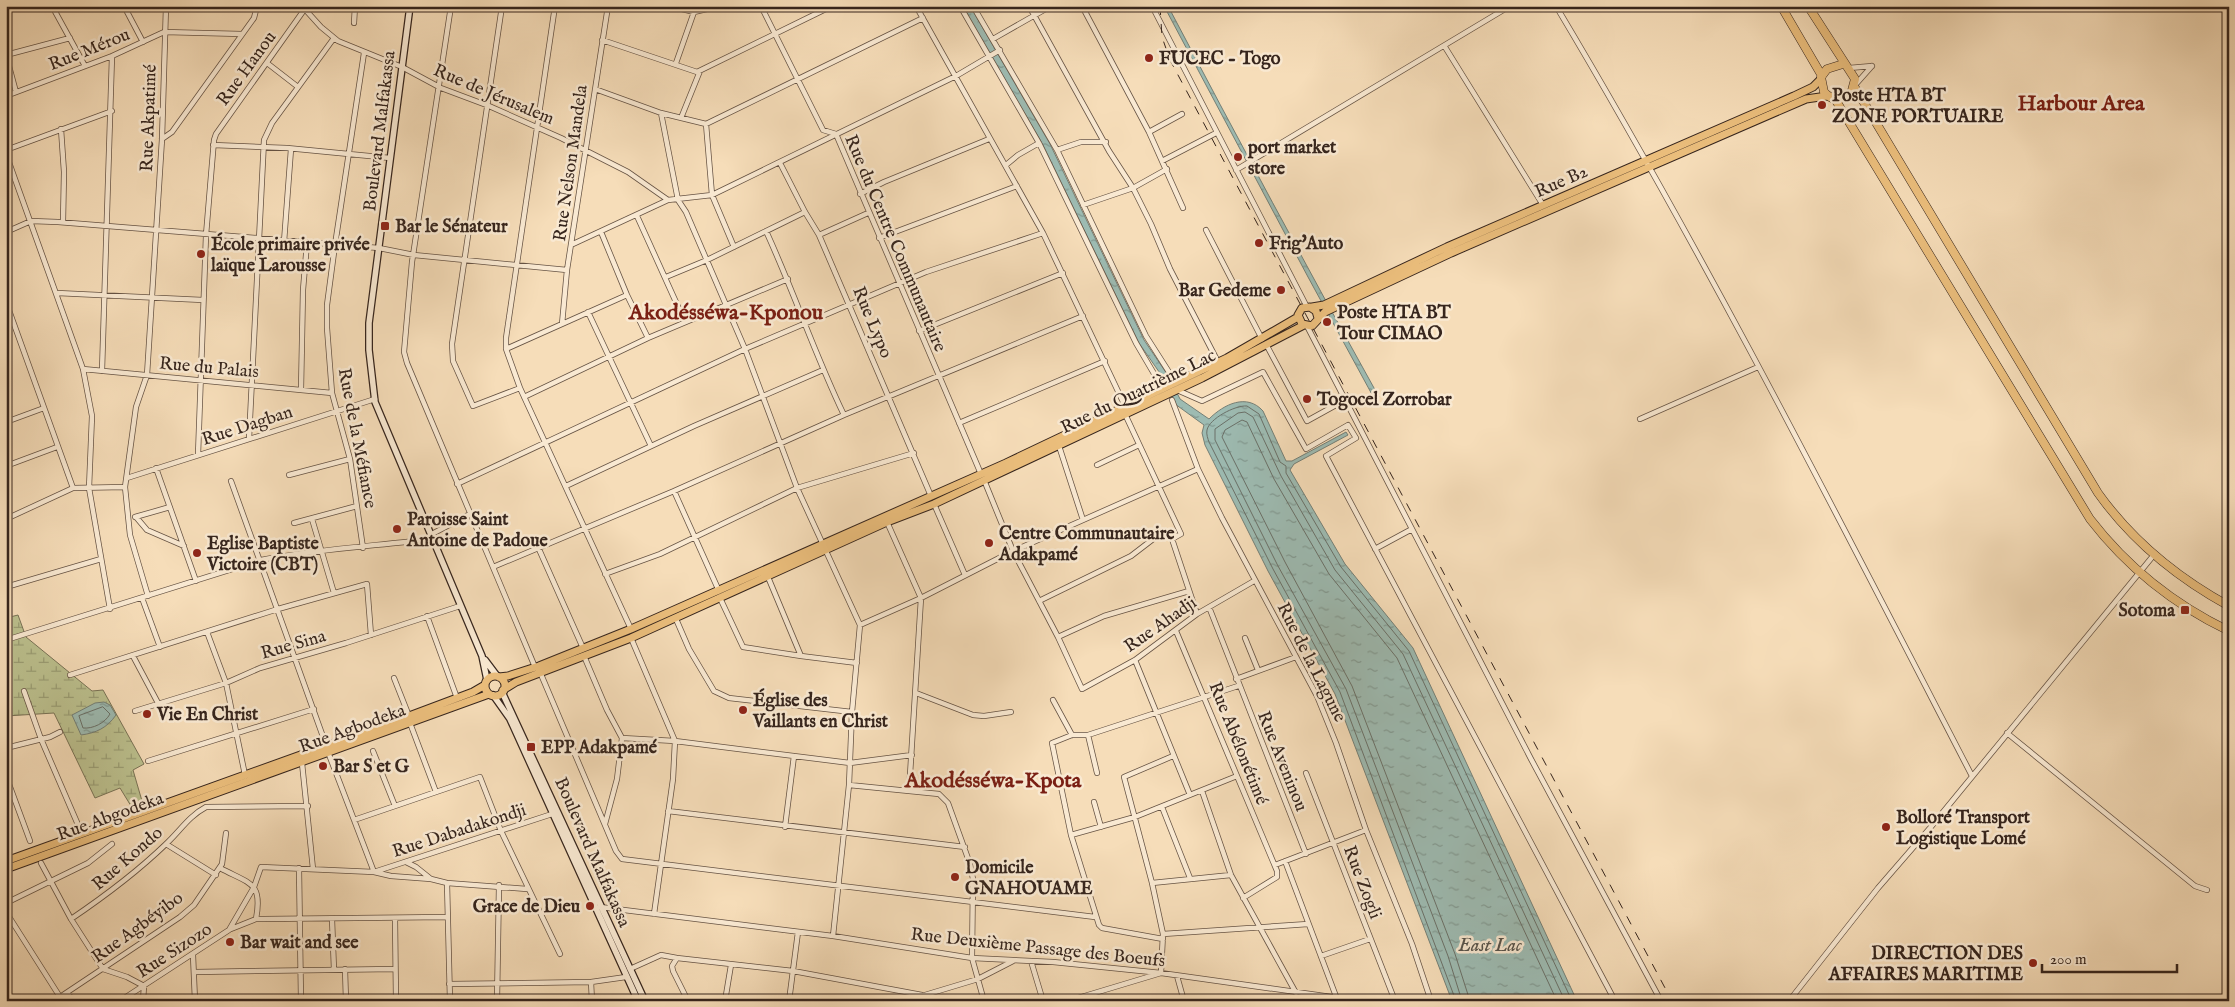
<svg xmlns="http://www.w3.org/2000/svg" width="2235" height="1007" font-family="'IM FELL English',serif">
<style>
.wetland{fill:url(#wetland-marsh);stroke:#797356}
.water{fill:url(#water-ripples);stroke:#747f76}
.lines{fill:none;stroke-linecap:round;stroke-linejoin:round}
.shore{stroke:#6a7068;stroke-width:1}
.street-casing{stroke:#665344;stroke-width:6}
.secondary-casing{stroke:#36251d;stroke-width:8}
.primary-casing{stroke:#36251d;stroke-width:9}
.highway-casing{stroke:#36251d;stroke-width:9}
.street{stroke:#f9e9d2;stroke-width:4.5}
.secondary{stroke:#f9e9d2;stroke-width:5.5}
.primary{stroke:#ebbe7c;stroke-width:7}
.highway{stroke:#ebbe7c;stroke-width:8}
.rail{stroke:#36251d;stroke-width:1;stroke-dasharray:9 9;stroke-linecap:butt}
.poi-dot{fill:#8f2418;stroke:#f9e9d2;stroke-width:2}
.labels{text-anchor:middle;stroke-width:5;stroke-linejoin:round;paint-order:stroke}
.street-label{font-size:18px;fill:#36251d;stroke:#f9e9d2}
.poi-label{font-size:18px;font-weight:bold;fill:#36251d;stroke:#f9e9d2;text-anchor:start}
.water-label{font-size:19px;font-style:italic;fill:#55524a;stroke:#f9e9d2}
.district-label{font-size:22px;font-weight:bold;fill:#7a1f14;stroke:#f9e9d2}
</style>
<defs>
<pattern id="wetland-marsh" width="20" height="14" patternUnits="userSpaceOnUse" patternTransform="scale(1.25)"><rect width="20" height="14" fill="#bcc18f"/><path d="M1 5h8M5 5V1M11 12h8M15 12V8" fill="none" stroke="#9a9d74"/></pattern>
<pattern id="water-ripples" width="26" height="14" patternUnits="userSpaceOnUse" patternTransform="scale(1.25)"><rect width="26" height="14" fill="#9dbbb2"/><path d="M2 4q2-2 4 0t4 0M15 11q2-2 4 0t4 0" fill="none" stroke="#819890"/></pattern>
</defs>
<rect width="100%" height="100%" fill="#f6ddb9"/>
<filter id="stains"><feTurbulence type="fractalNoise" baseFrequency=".004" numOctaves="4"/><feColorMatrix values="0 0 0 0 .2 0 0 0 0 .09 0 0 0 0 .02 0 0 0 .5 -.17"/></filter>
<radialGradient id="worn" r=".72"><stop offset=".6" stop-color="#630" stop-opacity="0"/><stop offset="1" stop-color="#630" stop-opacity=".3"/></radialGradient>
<path class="wetland" d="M18,615L26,637L92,691L103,690L144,764L133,770L142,801L131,806L120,788L95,798L54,713L6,716V618Z"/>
<path class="water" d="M962,6H970L1050,144L1144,340L1169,377L1180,399L1209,419C1224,404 1247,393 1263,411L1286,461H1292L1346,432L1348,435L1294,464L1290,470L1345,564L1413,648L1577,1001H1452L1335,694L1268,571L1205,445L1202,433L1204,425L1175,404L1164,379L1139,343L1043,145Z
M1164,6H1168C1237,137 1307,268 1379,397L1375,400L1308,277Z
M104,702L110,705L116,715C107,728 96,733 81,735L72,715L95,703Z"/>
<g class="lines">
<path class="shore" d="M103,707L110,714C105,723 93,729 83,728L79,716Z
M1456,1001L1340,692L1273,569L1209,442C1208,439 1206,434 1207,430C1209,419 1235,405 1247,406L1259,414L1280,462L1286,466V473L1341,567L1409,651L1572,1001
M1462,1001L1448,956L1346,689L1278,566L1215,440V429L1238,413L1245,412L1253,417L1281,476L1335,570L1403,654L1565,1001
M1470,1001L1455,954L1352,686L1285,562L1222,437L1225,430L1242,420L1247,422L1274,479L1329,574L1397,658L1557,1001"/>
<g class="street-casing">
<path id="street" d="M52,6L85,66
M124,6L143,42
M302,6L321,27L338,41L402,67L441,88L489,106L561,138L628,172L668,200
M451,6L412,262L404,352L407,363L535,667
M502,6L452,344L453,361L473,406L520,388
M555,6L506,338V349L520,388L631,629
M670,6L694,12L720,6
M761,6L823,130L836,134L981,474
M916,6L1043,233L1125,406
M960,6L1039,143L1136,343L1163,389
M973,6L1057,150L1146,336L1176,383
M1029,6L1109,151L1133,188L1151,224L1170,269L1218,362
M1082,6L1149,132L1183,208
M1152,6L1307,307
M1556,6C1706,257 1838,517 1972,776
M6,10L27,6
M354,23L355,6
M993,39L1051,6
M602,40L697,72L832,6
M1445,47L1543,205
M6,55L70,38
M6,55L16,92
M267,63L298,87
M676,63L694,12
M1849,68L1872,66
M1856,84L1872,66
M595,89L661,113L706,124L923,18
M6,96L112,56L164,32L242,34
M661,113L678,200L686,212L745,349L797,488L860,625L852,712L849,785L833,936
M681,118L700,71
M706,124L712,195L734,247
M61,129L64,172L63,222
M1149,132L1182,114
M162,139L172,132L254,18L257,6
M213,145L287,148L390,158
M6,150L112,111
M1057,150L1081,142H1106
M6,154L83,369L92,416L89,488L110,609
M1162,161L1216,133
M780,163L805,212L819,235L931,496
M1006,165L1018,155L1039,143
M1236,170L1510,6
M860,194L884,182L989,139
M1083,205L1133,188L1167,169
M637,216L685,322
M1206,230L1262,339
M766,231C794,292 815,355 844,415
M6,232L31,221L58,222L379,248L414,255L567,270
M601,232L627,295L648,338
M819,235L868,213
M879,238L1017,186
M284,242L291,149
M573,244L668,200L712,195L956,76L1000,50
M666,277L707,260L805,212
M57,293L203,300
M6,302L73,488
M588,312L651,446
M562,324L567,270L608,6
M1307,326L1531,759L1661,1001
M919,331L1063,273
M1266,344L1307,421L1345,400
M506,349L627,295
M83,369L332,393
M102,371L112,56
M301,390L303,290L307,243
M1177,390L1202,401L1263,372L1306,449L1348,425L1356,438L1326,456L1615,1001
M524,397L648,338L788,279
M1172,400L1198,469L1222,518L1317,696L1336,743L1366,830L1412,944L1431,1001
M1640,419L1758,367
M6,422L44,408
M959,423L1105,361
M249,439L264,140L272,123L334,38
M1059,446L1083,520
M198,455L206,235L214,140L216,134L304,10L311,6
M1097,465L1139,445
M6,466L57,447
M156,468L196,581
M289,475L350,459
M127,478L375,399
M984,480L1013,551L1058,637L1082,689L1135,660L1197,614L1254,581
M231,481L326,745
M457,484L745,349L926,272L1043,233
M566,486L694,426L823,370
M674,491L719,591
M934,504L965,575
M135,517L170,507
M136,517L147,530L184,546
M6,519L73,488L125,487
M312,519L334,593
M887,522L921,598L909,791
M294,523L357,506
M430,535L470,514
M1172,539L1197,614
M538,547L583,648
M363,548L350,459L332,393L327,328V305L335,245L364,53
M1375,549L1412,529
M493,567L674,491L844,415L1083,316
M605,574L660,554L797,488L914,453
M768,577L801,656L857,663
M6,587L101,559
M148,596L130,535L125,487L136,407L147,375L162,139L166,6
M142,598L160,647
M720,598L743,647L801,656
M1039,601L1131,556L1161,533L1172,539L1181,534L1125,414
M1209,607L1306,854
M427,616L457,698
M676,619L689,649L714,691L729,698L852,712
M860,625L921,598L1013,551L1198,469
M1176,631L1277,871V877L1243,898
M207,632L226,683L245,775
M1058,637L1104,616L1189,591
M631,638L675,741L673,779L654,914
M1245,638L1258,670
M6,640L261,560C317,549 375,546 432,539
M133,656L158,703
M584,656L607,710L622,738
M1135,660L1190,795
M540,672L616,851L622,859L1095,917
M70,675L278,609L367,584L371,635
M394,678L409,716
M1236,679L1296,657
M24,691L41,739L82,834
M916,693L973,715L984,716L1011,712
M1053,700L1072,735
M135,711L226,683L260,668L346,643L460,606
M410,723L436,792
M2007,733L2195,886L2207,890
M1088,735L1097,773
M6,748L50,737L60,732
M373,751L395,806
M328,752L374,872
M148,761L314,709
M302,763L313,869
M1306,773L1395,1001
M6,776L30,841
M849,785L939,794L948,803L970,864L973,879L972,958L984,1001
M1202,791L1231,875L1296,993
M1094,802L1101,827
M1162,807L1190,878
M668,811L965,847
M354,820L480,777L501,831L560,954
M605,824L617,779L622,738L675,741L850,763L912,755
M785,827L794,756
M1071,835L1135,817L1237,776
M166,844L216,875
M1285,861L1337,999
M406,862L416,867L431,879
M41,863L71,919L103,969
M1275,865L1366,830
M220,868C250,884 263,882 256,919
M299,868L301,1001
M374,872L552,814
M447,883L450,1001
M1152,883L1231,875
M6,903L88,863L112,844
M600,907L833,936L972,958L1053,962L1161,973L1360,1001
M6,912L60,997
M395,918L396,1001
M71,919C105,896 137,872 166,844C180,831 189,816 206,807L308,806
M332,919L334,970
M231,929L256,919H264L447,917
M1163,934L1308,924
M1163,939L1102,928L1099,925L1071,835L1052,743L1072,735H1088L1238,686
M193,955L195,1001
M1321,956L1370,939
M1031,961L1043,1001
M103,969L127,977L144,986L143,1001
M345,969L346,1001
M630,969L661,955L677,958
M195,972L395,969
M1177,976L1184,1001
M591,982L592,1001
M449,984L591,982L626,977
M67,993L74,1001
M54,1001L180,917L194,905L222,864L226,833
M120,1001L229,930L254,887L261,867L374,872L391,876L431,879L447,883L527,889
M497,1001L499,885
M688,1001L673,971L672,966L677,958L793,971L922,995
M725,1001L731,965
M789,1001L798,932
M905,1001L978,979L1013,961
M1068,1001L1161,973L1163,934L1152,883L1124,777L1173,756
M1789,1001L1878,888L1930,828L2153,556"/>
</g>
<g class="secondary-casing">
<path id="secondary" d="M410,6L369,323V350L375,402L482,656L487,680
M485,660L497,676
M502,692L645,1001
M493,695L510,719L638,1001"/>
</g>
<g class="primary-casing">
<path id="primary" d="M1312,307L1324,305L1447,247L1794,96L1813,87L1821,79
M1318,318L1316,311L1310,307L1302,308L1298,315L1302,324L1312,326L1325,312L1451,253L1806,99L1827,96
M485 686a10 10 0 1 1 20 0a10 10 0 1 1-20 0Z
M499,677L508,676L539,666L631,629L1006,463L1227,358L1298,317
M503,690L516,682L631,638L887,522L934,504L1202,378L1304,325
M6,861L409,716L473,692L485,685
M6,869L489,694"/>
</g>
<g class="highway-casing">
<path id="highway" d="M1781,6L1822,76
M1808,6L1855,79L1851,94C1841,101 1832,101 1824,92L1821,77L1827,69L1843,64
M1854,86L2098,493C2133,542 2176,577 2229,606
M1835,99L2090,519C2127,567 2175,605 2229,631"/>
</g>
<use href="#street" class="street"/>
<use href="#secondary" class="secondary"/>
<use href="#primary" class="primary"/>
<use href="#highway" class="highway"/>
<path class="rail" d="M1160,6L1162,37L1170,60L1672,1001"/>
</g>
<g class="poi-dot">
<circle cx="1149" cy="58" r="5"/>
<circle cx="1822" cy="105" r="5"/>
<circle cx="1238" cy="157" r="5"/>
<rect x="380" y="221" width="10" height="10" rx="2.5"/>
<circle cx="1259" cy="243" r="5"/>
<circle cx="201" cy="254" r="5"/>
<circle cx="1281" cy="290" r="5"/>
<circle cx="1327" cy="322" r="5"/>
<circle cx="1307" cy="399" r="5"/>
<circle cx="397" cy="529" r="5"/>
<circle cx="989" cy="543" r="5"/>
<circle cx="197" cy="553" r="5"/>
<rect x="2180" y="605" width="10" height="10" rx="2.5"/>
<circle cx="743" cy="710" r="5"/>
<circle cx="147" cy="714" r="5"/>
<rect x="526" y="742" width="10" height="10" rx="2.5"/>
<circle cx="323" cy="766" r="5"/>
<circle cx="1886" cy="827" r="5"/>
<circle cx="955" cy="877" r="5"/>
<circle cx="590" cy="906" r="5"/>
<circle cx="230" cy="942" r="5"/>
<circle cx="2033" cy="963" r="5"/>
</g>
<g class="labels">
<g class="street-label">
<text transform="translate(89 49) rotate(-22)" y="6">Rue Mérou</text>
<text transform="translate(246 68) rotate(-54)" y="6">Rue Hanou</text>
<text transform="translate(494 94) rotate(23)" y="6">Rue de Jérusalem</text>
<text transform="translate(148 118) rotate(-88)" y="6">Rue Akpatimé</text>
<text transform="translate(379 131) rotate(-83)" y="6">Boulevard Malfakassa</text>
<text transform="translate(570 163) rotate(-82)" y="6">Rue Nelson Mandela</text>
<text transform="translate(1561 181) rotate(-24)" y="6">Rue B2</text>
<text transform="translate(896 243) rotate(67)" y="6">Rue du Centre Communautaire</text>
<text transform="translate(873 322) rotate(67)" y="6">Rue Lypo</text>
<text transform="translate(209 367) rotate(5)" y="6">Rue du Palais</text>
<text transform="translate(1138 391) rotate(-26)" y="6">Rue du Quatrième Lac</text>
<text transform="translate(247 425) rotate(-18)" y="6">Rue Dagban</text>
<text transform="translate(358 438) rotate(79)" y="6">Rue de la Méfiance</text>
<text transform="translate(1160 624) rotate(-35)" y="6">Rue Ahadji</text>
<text transform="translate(293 644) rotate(-16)" y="6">Rue Sina</text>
<text transform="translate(1312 662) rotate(63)" y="6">Rue de la Lagune</text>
<text transform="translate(352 728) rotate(-20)" y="6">Rue Agbodeka</text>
<text transform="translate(1239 743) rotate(68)" y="6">Rue Abélonétimé</text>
<text transform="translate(1283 761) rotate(68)" y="6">Rue Aveninou</text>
<text transform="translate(110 816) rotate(-20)" y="6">Rue Abgodeka</text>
<text transform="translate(459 830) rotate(-18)" y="6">Rue Dabadakondji</text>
<text transform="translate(593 852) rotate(66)" y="6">Boulevard Malfakassa</text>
<text transform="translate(127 858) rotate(-41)" y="6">Rue Kondo</text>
<text transform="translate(1363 882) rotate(69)" y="6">Rue Zogli</text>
<text transform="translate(137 927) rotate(-36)" y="6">Rue Agbéyibo</text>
<text transform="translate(1038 947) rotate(6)" y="6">Rue Deuxième Passage des Boeufs</text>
<text transform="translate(174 950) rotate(-33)" y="6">Rue Sizozo</text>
</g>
<g class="poi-label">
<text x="1159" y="64">FUCEC - Togo</text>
<text x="1832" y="101">Poste HTA BT<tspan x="1832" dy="21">ZONE PORTUAIRE</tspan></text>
<text x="1248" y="153">port market<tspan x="1248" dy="21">store</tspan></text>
<text x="395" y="232">Bar le Sénateur</text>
<text x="1269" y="249">Frig'Auto</text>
<text x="211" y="250">École primaire privée<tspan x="211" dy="21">laïque Larousse</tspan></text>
<text x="1271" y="296" text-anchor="end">Bar Gedeme</text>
<text x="1337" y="318">Poste HTA BT<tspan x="1337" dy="21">Tour CIMAO</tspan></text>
<text x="1317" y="405">Togocel Zorrobar</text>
<text x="407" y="525">Paroisse Saint<tspan x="407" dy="21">Antoine de Padoue</tspan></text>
<text x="999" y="539">Centre Communautaire<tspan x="999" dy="21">Adakpamé</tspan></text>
<text x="207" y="549">Eglise Baptiste<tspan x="207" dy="21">Victoire (CBT)</tspan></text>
<text x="2175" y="616" text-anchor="end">Sotoma</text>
<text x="753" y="706">Église des<tspan x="753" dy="21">Vaillants en Christ</tspan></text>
<text x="157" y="720">Vie En Christ</text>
<text x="541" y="753">EPP Adakpamé</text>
<text x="333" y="772">Bar S et G</text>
<text x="1896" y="823">Bolloré Transport<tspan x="1896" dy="21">Logistique Lomé</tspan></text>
<text x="965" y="873">Domicile<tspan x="965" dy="21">GNAHOUAME</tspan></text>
<text x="580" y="912" text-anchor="end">Grace de Dieu</text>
<text x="240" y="948">Bar wait and see</text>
<text x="2023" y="959" text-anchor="end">DIRECTION DES<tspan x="2023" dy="21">AFFAIRES MARITIME</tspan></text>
</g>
<g class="water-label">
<text x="1490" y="951">East Lac</text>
</g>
<g class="district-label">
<text x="2081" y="110">Harbour Area</text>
<text x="726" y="319">Akodésséwa-Kponou</text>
<text x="993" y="787">Akodésséwa-Kpota</text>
</g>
</g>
<rect width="2235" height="1007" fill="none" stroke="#f6ddb9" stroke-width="25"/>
<rect x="8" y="8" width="2220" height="992" fill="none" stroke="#36251d" stroke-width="2.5"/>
<rect x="12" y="12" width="2210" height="982" fill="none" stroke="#36251d"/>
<path d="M2042 964v8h135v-8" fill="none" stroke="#36251d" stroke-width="2.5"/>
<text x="2050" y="964" font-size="15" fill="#36251d" stroke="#f9e9d2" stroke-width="4" paint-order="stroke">200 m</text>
<rect width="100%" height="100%" filter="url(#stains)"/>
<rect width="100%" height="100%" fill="url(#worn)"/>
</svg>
